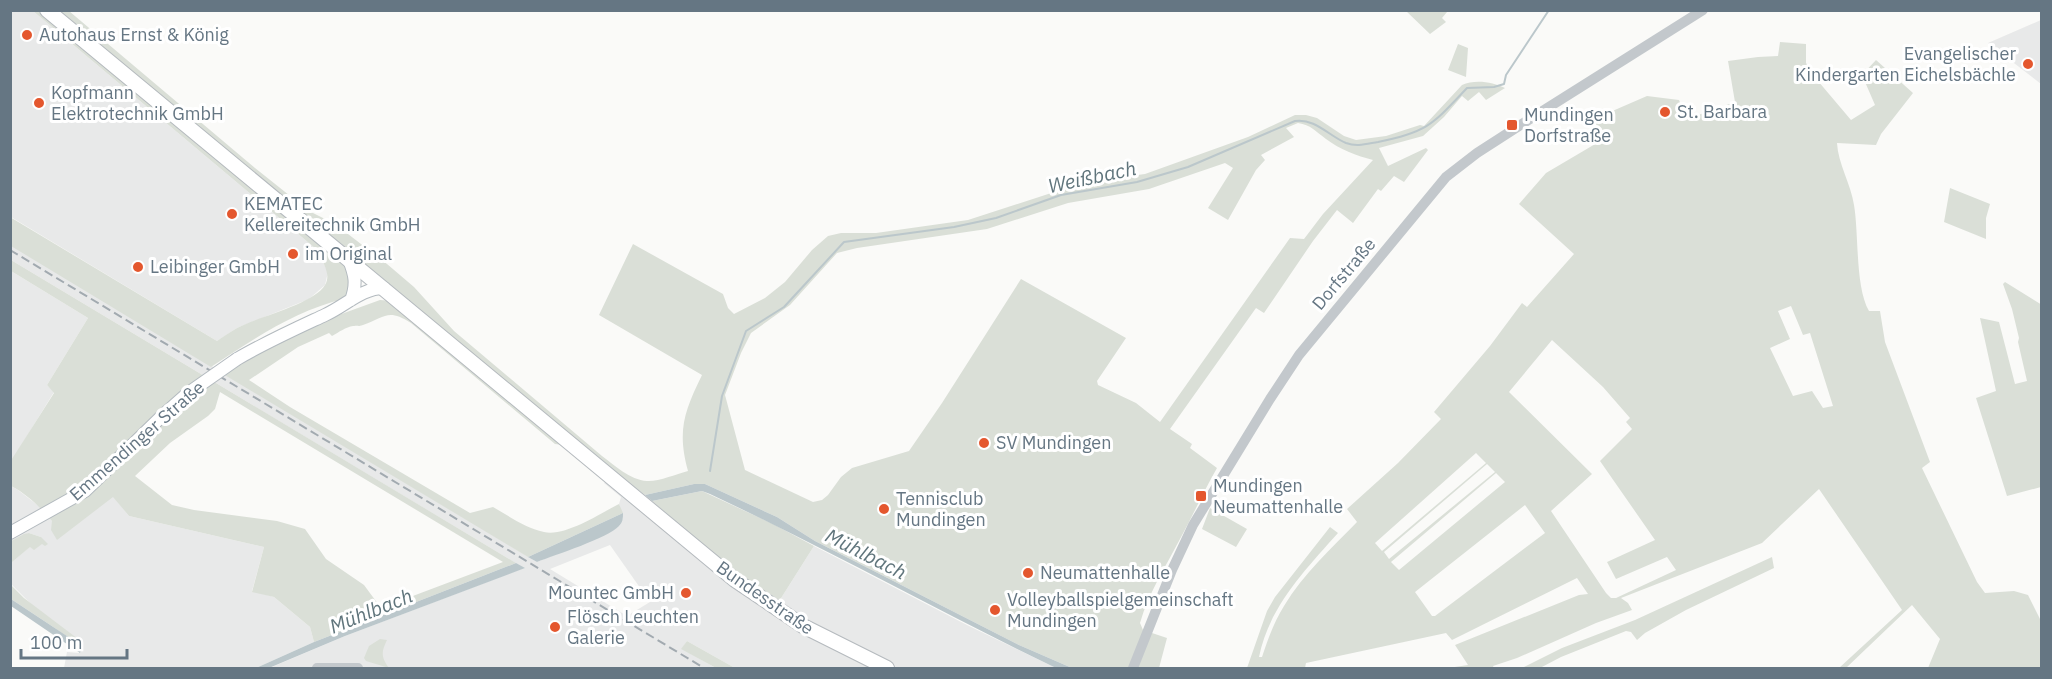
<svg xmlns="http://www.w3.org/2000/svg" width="2052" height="679" font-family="'IBM Plex Sans',sans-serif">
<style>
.built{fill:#e8e9e9;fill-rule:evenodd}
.green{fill:#dadfd7;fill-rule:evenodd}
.water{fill:#bbc7cb}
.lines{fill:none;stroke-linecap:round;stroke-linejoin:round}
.stream{stroke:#bbc7cb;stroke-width:2}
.secondary-casing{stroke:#b3babf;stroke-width:14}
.primary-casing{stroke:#b5babe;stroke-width:16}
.tertiary{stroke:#c3c8cc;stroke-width:10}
.secondary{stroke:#fff;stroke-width:12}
.primary{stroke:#fff;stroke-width:14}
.rail{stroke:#a2aab0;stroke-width:2;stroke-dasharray:9 4.5;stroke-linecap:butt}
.secondary-bridge-casing{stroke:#b3babf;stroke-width:14;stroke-linecap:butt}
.secondary-bridge{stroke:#fff;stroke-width:12}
.poi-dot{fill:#e4572e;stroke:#fff;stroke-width:2}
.labels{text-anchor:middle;stroke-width:6;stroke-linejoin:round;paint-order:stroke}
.poi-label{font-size:18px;fill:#657683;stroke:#fff;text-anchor:start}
.street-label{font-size:18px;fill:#657683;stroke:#fff}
.water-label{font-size:20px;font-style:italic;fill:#60757c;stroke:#fff}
</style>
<rect width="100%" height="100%" fill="#fafaf8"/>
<path class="built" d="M10,11H33L322,254L321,258L328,272L325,285L309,299L237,328L217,341L11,217Z
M2041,20V84L1988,43Z
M11,245L537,562L610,532L620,525L623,518L619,504L621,497L604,483L615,471L726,565L778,603L814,546L967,625L1056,668H735L687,641L682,649L716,668H273L272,667L345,636L524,568L11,260ZM610,545L650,602L627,616L550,569Z
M11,271L88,318L47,385L54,392L11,462Z
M11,486L18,490L40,507L53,522L113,496L129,516L264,547L252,591L274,597L310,627L314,642L256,668H64L67,652L80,653L11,584V563L41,537L29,533L11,541Z"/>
<path class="green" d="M33,11H44L317,237L348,268L354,284L344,299C296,310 252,340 211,367L11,246L10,217L217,341C223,337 230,332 237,328C257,317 314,304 325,285C332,273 321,264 322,254Z
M59,11H69L255,168L309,211L335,224L387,264L414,287L454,331L602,456C614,465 630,480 647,481C657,482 677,474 688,471C677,431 684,412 702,375L599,315L633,244L723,294L728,308L734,314L765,298L785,282L812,250L828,236L841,233H876L968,220L1085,182L1145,174L1248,137L1295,115H1306L1317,118L1344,136L1356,140L1386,136L1420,125L1424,126L1462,85C1475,79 1493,82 1505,88L1486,100L1479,92L1468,101L1462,96L1444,117L1423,136L1379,148L1388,166L1426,148L1428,150L1404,182L1394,176L1381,191L1378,189L1353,223L1337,210L1313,241L1264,313L1256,308L1170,429L1192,444L1190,448L1217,468C1204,491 1193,515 1180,539C1166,566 1149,592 1140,623L1143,630L1167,638L1159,668H1072L1019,645L815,541L777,517L705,484H694L645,495L574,441ZM1298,123C1311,125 1315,131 1326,139C1339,149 1357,156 1373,160L1323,214L1304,239L1290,238L1160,422L1136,403L1098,385L1097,381L1126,338L1021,279L942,403L909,451L852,468L841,477L828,495L822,500L813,502L745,470L725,395L741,353L751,333L790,305L837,253L857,248L987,229L1068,203L1149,189L1225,163L1233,168L1208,208L1228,220L1256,170L1265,160L1261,155L1294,137L1286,128Z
M1406,11H1445L1447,12L1442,18L1446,22L1430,34Z
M1780,42L1806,44V63L1818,81L1851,120L1875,105L1862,75L1876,60L1913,93L1881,134L1876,145L1837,143C1838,164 1851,184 1854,205C1859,234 1855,287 1869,311H1880L1885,342L1930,462L1922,468L1977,582L1985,593L2014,591L2028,595L2041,621V668H1928L1940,639L1912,605L1846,668H1839L1902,610L1819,489L1762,543L1621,598L1628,603L1632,610L1596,623L1517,658L1493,666L1494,668H1448L1468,665L1455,645L1579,595L1588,594L1577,578L1452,640L1446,633L1306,663L1305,668H1247L1267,611L1275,597L1330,527L1338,533C1305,570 1269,607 1259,657H1262C1268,639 1274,622 1284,606C1303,574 1332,548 1357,522L1347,509L1398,463L1441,419L1434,412L1490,346L1522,303L1527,307L1574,254L1519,204L1546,173L1602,140L1594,119L1647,96L1679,100L1687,119L1735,102L1728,61L1758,57L1778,56ZM1791,306L1803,335L1810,333L1833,406L1823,408L1812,391L1793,396L1770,348L1790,339L1778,311ZM1552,340L1603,387L1630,418L1626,422L1632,429L1600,461L1655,540L1607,562L1616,579L1667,557L1676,570L1616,598H1611L1606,593L1551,511L1592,474L1509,392ZM1476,453L1486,463L1382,551L1375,543ZM1487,464L1495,472L1389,559L1384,552ZM1496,473L1505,482L1399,570L1391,562ZM1525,505L1545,533L1435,616H1432L1415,592Z
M1458,44L1468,48L1466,77L1448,70Z
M1950,188L1990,204L1986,218V239L1944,222Z
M11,260L516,563L314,642L310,627L274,597L252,592L264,547L129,516L113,497L57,540L51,530L52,521C41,508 27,494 11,486L10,462L54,393L47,385L88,318L11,271ZM220,392L503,562L381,608L364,585L326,559L305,529L277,521L194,510L172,505L135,476L170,443L208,416L215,409Z
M2005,282L2042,305L2041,487L2007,496L1976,398L1996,391L1980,318L1999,322L2015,384L2027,381L2018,342L2019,338L2012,309L2003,284Z
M380,300L392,301L563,445L555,444L411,323C388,308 385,317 363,325C356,327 361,325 353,326C346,327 339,332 332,336L329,333L298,347L249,380L290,407L470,513L493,507C509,516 525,528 544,532C565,537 601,513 619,504L623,513L528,557L223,374L250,356L311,325Z
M702,491L773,524L814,546L778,603L726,565L652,501Z
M1210,508L1247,529L1236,547L1202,529Z
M29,533L41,537L48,544L45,546L42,544L34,550L30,547L11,563V541L24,534Z
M1772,557L1774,568L1686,610L1645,633L1637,640L1631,632L1626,631L1561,657L1540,668H1522L1562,648L1635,620Z
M10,584L24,598L82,642V646L11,599Z
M380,639L387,640C381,652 381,657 389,668L366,661L364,658L369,646Z
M687,641L735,668H716L681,649Z"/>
<path class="water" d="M694,484H705L777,517L815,541L1019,645L1072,668H1056C940,612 827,549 710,494L702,491L652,501L645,495Z
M623,513C623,518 623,522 619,526C608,538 555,555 537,562L528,557Z
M516,563L525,568L345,636L269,668H256L314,642Z
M11,599L82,646L80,653L11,606Z"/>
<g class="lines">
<path class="stream" d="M710,471L722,396L746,331L784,307L844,242L954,227L996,218L1061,195L1137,182L1188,167L1295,121C1315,118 1329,136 1346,143C1357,147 1366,144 1378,142C1428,132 1433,124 1467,88L1494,87L1504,84L1506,75L1549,10"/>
<g class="secondary-casing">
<path id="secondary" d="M349,260C355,275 357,284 351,300
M237,359C266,342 295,329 325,315C345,306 362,288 384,288
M10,533L85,491L161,417L187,394"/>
</g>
<g class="primary-casing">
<path id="primary" d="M47,10L735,580L803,626L887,668"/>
</g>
<path class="tertiary" d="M317,668H358
M1133,668L1172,570L1193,525L1270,399L1299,355L1446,177L1477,153L1522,124L1703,10"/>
<use href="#secondary" class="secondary"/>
<use href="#primary" class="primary"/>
<path class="rail" d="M10,250L704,668"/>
<g class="secondary-bridge-casing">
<path id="secondary-bridge" d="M187,394L237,359"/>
</g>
<use href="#secondary-bridge" class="secondary-bridge"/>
</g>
<g class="poi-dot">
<circle cx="27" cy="35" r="6"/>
<circle cx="2028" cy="64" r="6"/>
<circle cx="39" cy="103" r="6"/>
<circle cx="1665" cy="112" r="6"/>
<rect x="1506" y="119" width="12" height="12" rx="3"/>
<circle cx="232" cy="214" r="6"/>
<circle cx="293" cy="254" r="6"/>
<circle cx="138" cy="267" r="6"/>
<circle cx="984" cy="443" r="6"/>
<rect x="1195" y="490" width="12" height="12" rx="3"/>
<circle cx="884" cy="509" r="6"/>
<circle cx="1028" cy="573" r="6"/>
<circle cx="686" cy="593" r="6"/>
<circle cx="995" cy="610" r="6"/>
<circle cx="555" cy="627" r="6"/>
</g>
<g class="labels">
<g class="poi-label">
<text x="39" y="41">Autohaus Ernst &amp; König</text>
<text x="2016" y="60" text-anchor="end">Evangelischer<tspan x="2016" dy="21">Kindergarten Eichelsbächle</tspan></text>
<text x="51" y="99">Kopfmann<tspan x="51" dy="21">Elektrotechnik GmbH</tspan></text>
<text x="1677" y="118">St. Barbara</text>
<text x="1524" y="121">Mundingen<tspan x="1524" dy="21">Dorfstraße</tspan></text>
<text x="244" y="210">KEMATEC<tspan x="244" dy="21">Kellereitechnik GmbH</tspan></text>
<text x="305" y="260">im Original</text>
<text x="150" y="273">Leibinger GmbH</text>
<text x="996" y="449">SV Mundingen</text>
<text x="1213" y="492">Mundingen<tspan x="1213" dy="21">Neumattenhalle</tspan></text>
<text x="896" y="505">Tennisclub<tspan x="896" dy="21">Mundingen</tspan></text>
<text x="1040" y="579">Neumattenhalle</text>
<text x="674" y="599" text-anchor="end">Mountec GmbH</text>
<text x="1007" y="606">Volleyballspielgemeinschaft<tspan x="1007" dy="21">Mundingen</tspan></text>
<text x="567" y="623">Flösch Leuchten<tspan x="567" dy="21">Galerie</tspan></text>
</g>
<g class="street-label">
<text transform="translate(1344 274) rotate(-50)" y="6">Dorfstraße</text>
<text transform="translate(137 441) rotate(-41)" y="6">Emmendinger Straße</text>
<text transform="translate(765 598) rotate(35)" y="6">Bundesstraße</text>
</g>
<g class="water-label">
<text transform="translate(1092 177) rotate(-12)" y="7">Weißbach</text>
<text transform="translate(866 554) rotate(27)" y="7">Mühlbach</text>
<text transform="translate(371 611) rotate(-22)" y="7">Mühlbach</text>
</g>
</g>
<rect width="2052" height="679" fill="none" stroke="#657683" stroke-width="24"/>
<path d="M21 649v9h106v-9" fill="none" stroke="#657683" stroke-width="3"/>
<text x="30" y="649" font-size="18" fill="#657683" stroke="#ffffff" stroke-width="4.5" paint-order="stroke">100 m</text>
</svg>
